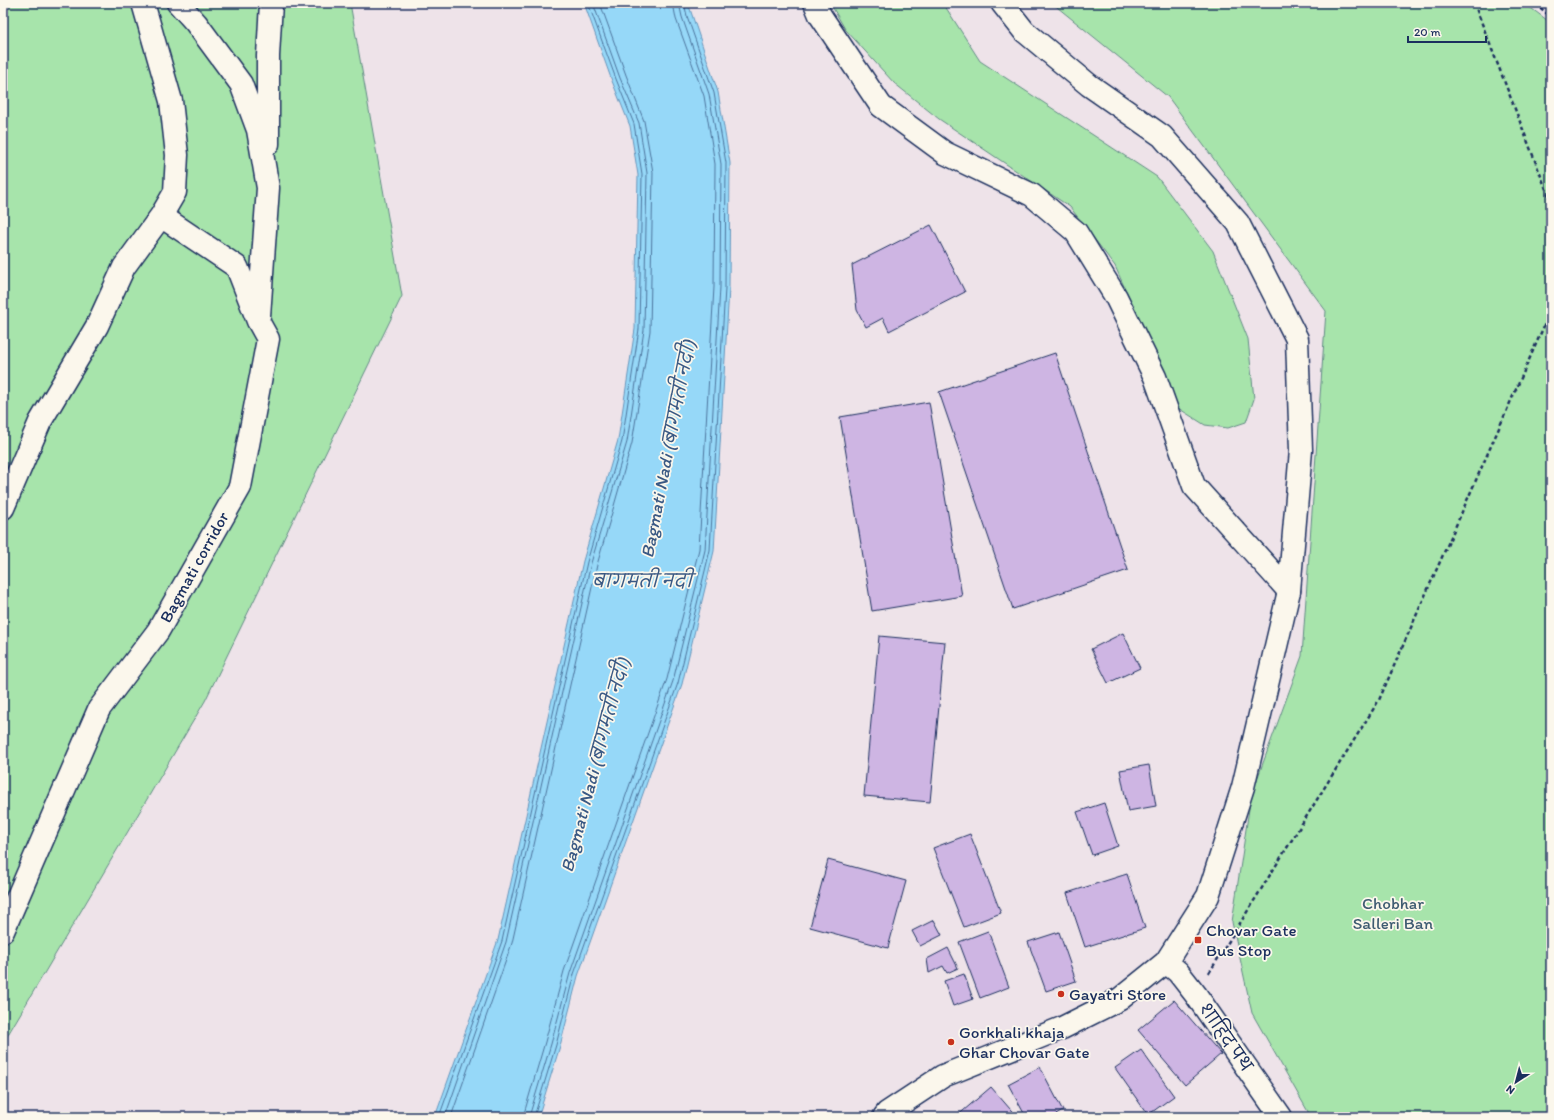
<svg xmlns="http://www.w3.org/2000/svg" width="1554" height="1120" font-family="Itim,'Playpen Sans Deva',sans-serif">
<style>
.green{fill:#a7e4ab;stroke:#618a84}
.water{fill:#96d8f8;stroke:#6594ba}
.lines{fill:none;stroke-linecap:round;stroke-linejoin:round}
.shore{stroke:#4c739c;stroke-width:1}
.building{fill:#ceb5e3;stroke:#1b2f5e}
.minor-casing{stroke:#1b2f5e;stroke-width:25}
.tertiary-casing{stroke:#1b2f5e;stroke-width:25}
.secondary-casing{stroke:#1b2f5e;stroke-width:25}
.path{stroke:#1b2f5e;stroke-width:2.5;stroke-dasharray:4 3;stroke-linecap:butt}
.minor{stroke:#fbf7ec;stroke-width:22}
.tertiary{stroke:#fbf7ec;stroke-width:22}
.secondary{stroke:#fbf7ec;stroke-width:22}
.poi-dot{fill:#c8321e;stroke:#fbf7ec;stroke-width:1.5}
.labels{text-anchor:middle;stroke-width:3.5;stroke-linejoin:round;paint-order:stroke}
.street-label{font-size:17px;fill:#1b2f5e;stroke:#fbf7ec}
.park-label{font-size:17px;fill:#3e5c71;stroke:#fbf7ec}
.poi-label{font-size:17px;fill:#1b2f5e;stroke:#fbf7ec;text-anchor:start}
.water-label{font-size:18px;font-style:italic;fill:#3a5984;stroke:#fbf7ec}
</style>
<rect width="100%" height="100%" fill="#eee3e9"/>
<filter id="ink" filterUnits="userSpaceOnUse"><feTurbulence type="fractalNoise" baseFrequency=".025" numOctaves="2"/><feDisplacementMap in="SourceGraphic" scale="8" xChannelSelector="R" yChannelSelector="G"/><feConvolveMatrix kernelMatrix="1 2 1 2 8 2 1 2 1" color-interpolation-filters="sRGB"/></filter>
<g filter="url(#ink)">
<path class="green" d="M3,3H350L402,296L205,701L3,1043Z
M830,3H943L980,61L1157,177L1213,251L1248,339L1254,399L1246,422L1228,428L1205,425L1178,408L1115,266L1070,207L939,119L894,83L845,29Z
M1052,3H1524L1551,23V1117H1311L1252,1013L1232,922L1251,796L1302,656L1326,311L1168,97Z"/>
<path class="water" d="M584,3H688L718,92L730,163L729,288L714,551L682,684L578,976L560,1046L540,1111L537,1117H435L498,940L583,561L618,440L635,329L638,175L630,126L612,81Z"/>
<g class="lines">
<path class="shore" d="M439,1117L502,941L587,562L622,441L639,329L642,174L634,124L616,79L588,3
M445,1117L506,942L591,563L627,442L644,330L647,173L639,123L620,78L593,3
M451,1117L512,943L597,565L632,443L650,331L653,172L644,121L626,75L600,3
M523,1117L545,1042L564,971L667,679L699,549L714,287L715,164L704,96L676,19L673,3
M529,1117L551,1044L570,973L673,681L705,550L720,287L721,164L709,94L682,17L679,3
M534,1117L556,1045L574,974L678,683L710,550L725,288L726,163L714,93L687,16L684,3"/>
</g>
<path class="building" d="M931,225L965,292L889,331L883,318L866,327L857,310L852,265Z
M1055,353L1128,570L1013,609L939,392Z
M929,402L962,596L872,611L840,417Z
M1123,633L1140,668L1108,683L1091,649Z
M879,636L945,642L930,802L864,796Z
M1149,765L1156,806L1128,811L1120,770Z
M1104,803L1118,846L1092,855L1077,812Z
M970,834L1001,913L964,927L933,848Z
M828,860L906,881L888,948L810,927Z
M1127,874L1145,928L1085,947L1067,893Z
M934,920L942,935L920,946L912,931Z
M988,931L1009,987L980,998L959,942Z
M1059,932L1076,981L1046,991L1028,942Z
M948,948L958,968L947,973L943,966L929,973L927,959Z
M964,974L973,999L953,1006L944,981Z
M1174,1000L1221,1054L1185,1085L1138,1030Z
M1141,1050L1174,1096L1148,1115L1115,1068Z
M1040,1067L1063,1111L1052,1117H1026L1008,1084Z
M991,1087L1017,1117H956Z"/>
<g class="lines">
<g class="minor-casing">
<path id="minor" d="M178,3L196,23L241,84L258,130L268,188L259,316
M268,144V56L271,3
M3,508L40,422L97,326L124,267L161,216L175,192L177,155L171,101L143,3
M3,931L99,709L158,631L240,487L268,339L258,321L237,267L161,216"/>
</g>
<g class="tertiary-casing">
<path id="tertiary" d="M815,3L820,15L881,106L945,153L1032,195L1076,232L1116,297L1155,377L1194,486L1289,591
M1166,962L1178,972L1196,995L1281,1117"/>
</g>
<g class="secondary-casing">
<path id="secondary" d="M884,1117L887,1113L943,1076L1062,1028L1120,999L1166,962L1208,896L1243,787L1289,591L1301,450L1297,339L1238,223L1162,136L1089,85L1024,31L1002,3"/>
</g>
<path class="path" d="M1474,3L1551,202
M1535,3L1551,17
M1209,973L1379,700L1551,310"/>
<use href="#minor" class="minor"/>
<use href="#tertiary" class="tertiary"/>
<use href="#secondary" class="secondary"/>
</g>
</g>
<g class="poi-dot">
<rect x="1194" y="936" width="8" height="8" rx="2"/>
<circle cx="1061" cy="994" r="4"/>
<circle cx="951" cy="1042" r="4"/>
</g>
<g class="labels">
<g class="street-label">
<text transform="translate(194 567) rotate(-61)" y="6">Bagmati corridor</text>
<text transform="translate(1226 1037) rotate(55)" y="6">शाहिद पथ</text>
</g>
<g class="park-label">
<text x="1393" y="909">Chobhar<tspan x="1393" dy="20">Salleri Ban</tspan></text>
</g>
<g class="poi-label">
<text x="1206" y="936">Chovar Gate<tspan x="1206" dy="20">Bus Stop</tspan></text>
<text x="1069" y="1000">Gayatri Store</text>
<text x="959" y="1038">Gorkhali khaja<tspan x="959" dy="20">Ghar Chovar Gate</tspan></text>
</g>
<g class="water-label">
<text transform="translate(668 449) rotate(-79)" y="6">Bagmati Nadi (बागमती नदी)</text>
<text x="642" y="587">बागमती नदी</text>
<text transform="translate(595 765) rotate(-75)" y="6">Bagmati Nadi (बागमती नदी)</text>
</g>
</g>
<rect width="1554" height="1120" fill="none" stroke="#fbf7ec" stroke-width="16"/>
<rect x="8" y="8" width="1538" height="1104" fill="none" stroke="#1b2f5e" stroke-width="1.5" filter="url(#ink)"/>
<g transform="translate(1516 1082) rotate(216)" stroke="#fbf7ec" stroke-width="3" paint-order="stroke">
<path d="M0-3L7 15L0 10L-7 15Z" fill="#1b2f5e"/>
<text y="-6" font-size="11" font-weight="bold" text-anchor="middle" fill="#1b2f5e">N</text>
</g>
<path d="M1408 36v6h78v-6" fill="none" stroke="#1b2f5e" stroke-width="2"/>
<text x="1414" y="36" font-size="12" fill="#1b2f5e" stroke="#fbf7ec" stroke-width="3" paint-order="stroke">20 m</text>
</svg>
